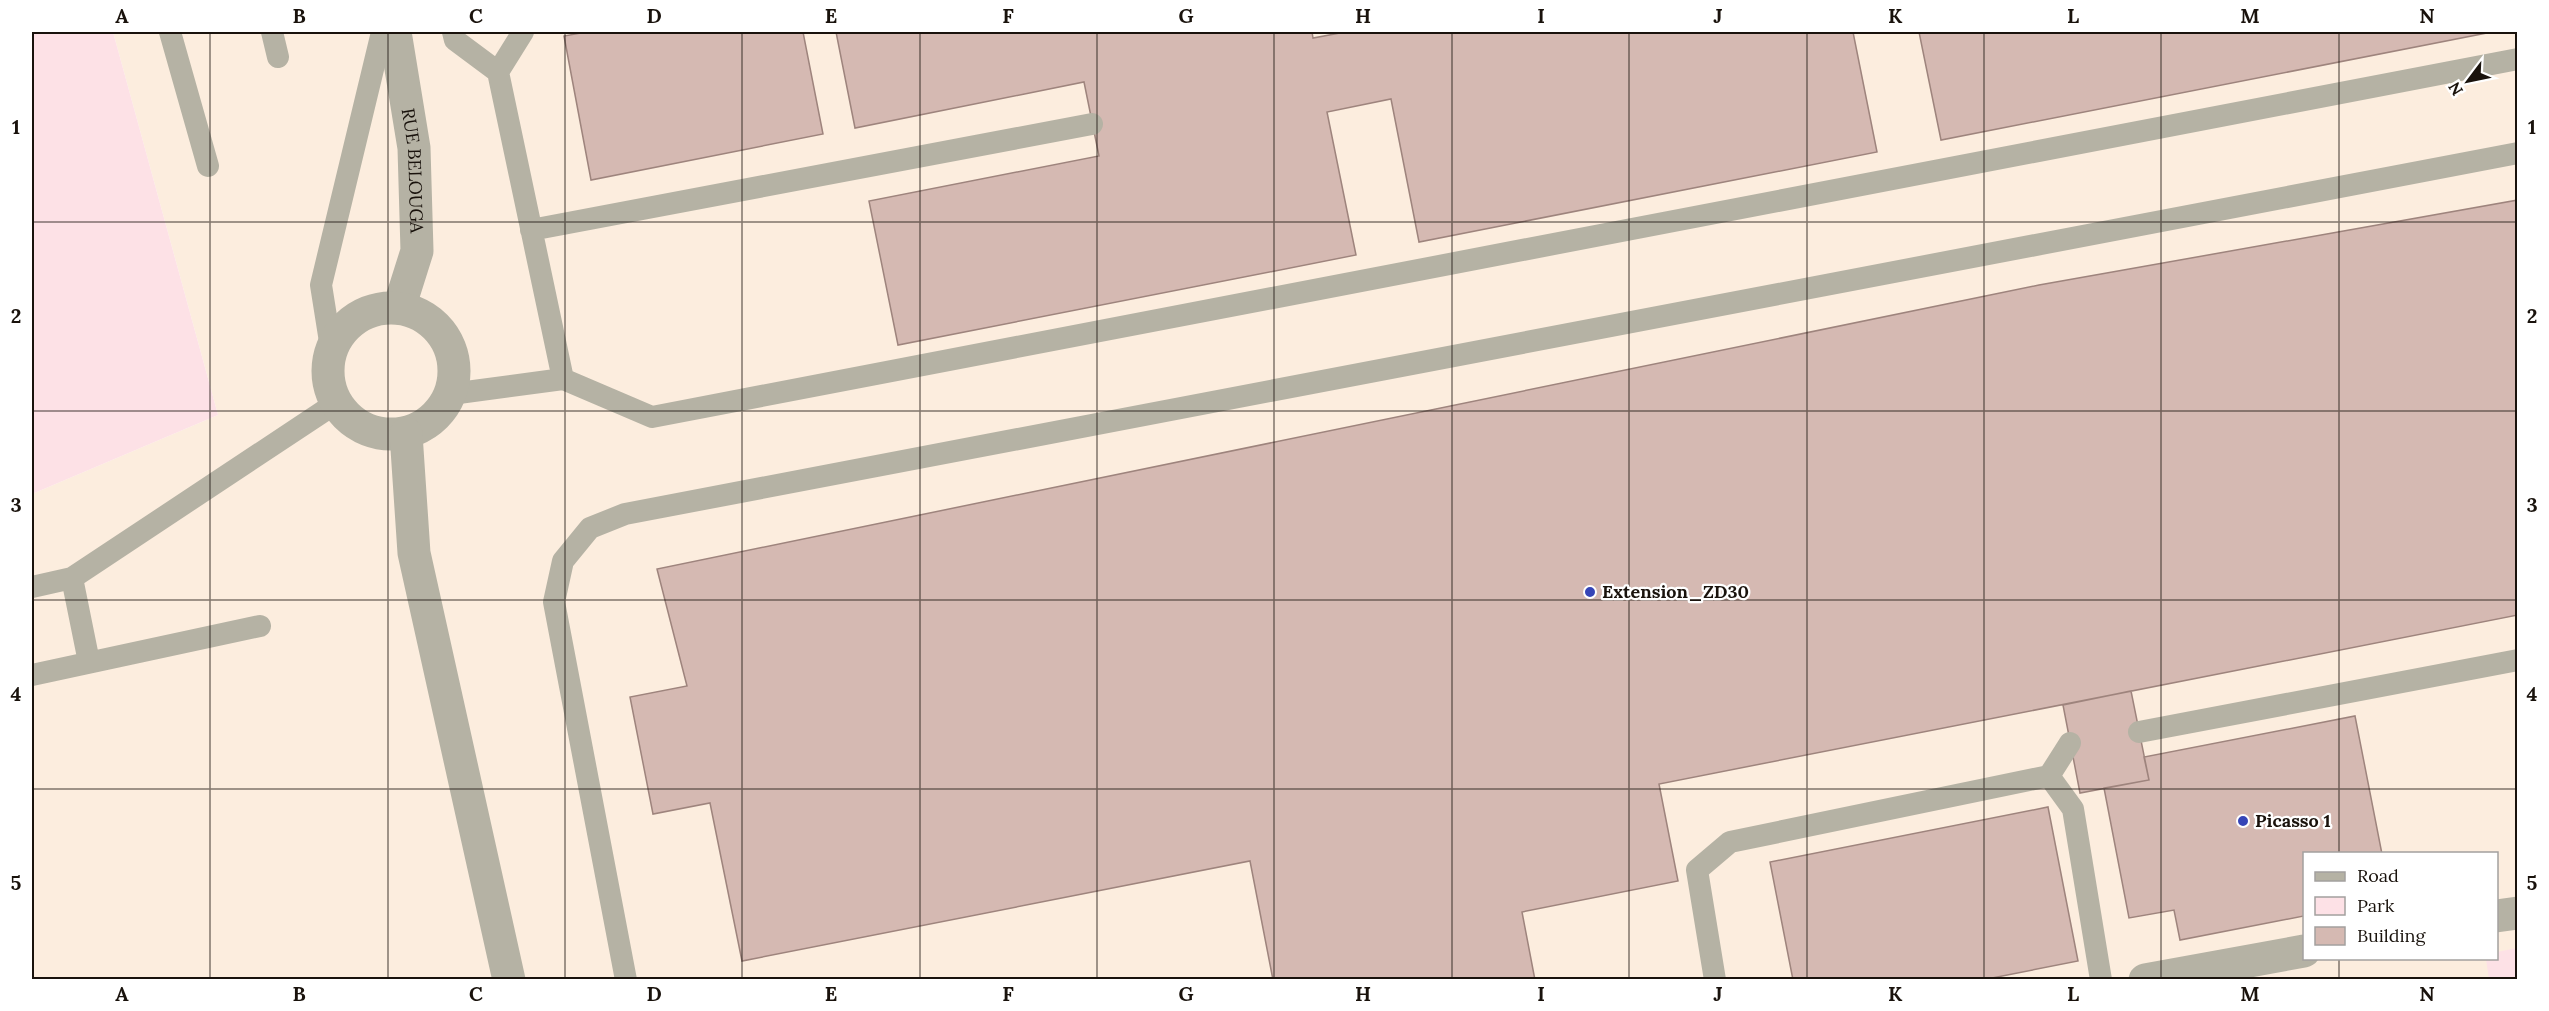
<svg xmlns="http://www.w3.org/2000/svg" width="2549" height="1011" font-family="Lora,serif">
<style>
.built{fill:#fcedde;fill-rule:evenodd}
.green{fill:#fde1e6}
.building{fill:#d5b9b2;stroke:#9e847d;stroke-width:1.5}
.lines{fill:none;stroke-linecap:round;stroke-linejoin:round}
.service{stroke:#b5b2a4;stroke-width:22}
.minor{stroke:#b5b2a4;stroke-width:33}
.grid{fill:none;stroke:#19120c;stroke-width:1.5;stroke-opacity:0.55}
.poi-dot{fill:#3645b7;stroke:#fff;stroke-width:2}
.labels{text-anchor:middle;stroke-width:4.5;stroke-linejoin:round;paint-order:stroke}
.street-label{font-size:18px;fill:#19120c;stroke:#fff}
.poi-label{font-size:18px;font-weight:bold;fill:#19120c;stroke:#fff;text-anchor:start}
.neatline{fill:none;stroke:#19120c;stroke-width:2}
.grid-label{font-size:20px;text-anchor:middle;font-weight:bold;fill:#19120c}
</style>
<rect width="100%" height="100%" fill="#fefaf6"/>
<path class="built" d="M113,32H2517V979L32,980V494L218,415ZM2304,854H2496V958H2304Z"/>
<path class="green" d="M32,32H113L218,415L32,494Z
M2517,948V979H2489L2486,959L2496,958L2497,952Z"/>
<path class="building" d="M586,32H803L823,134L591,180L564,36Z
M836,32H1312L1313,38L1345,32H1853L1877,152L1419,242L1391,99L1327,112L1356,255L898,345L869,201L1099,156L1084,82L855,128Z
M1919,32H2492L1941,140Z
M2518,200V615L1659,784L1678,881L1522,912L1535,980H1273L1250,861L742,961L710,803L653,814L630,697L687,686L657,569L2039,285Z
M2131,691L2149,780L2080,793L2063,705Z
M2355,716L2382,854H2304V916L2180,940L2174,910L2129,918L2104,788L2149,780L2144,757Z
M2048,807L2078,961L1982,980H1793L1770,862Z"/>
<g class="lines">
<path class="service" d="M170,32L208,166
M272,32L278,57
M498,72L523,32
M531,230L1092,124
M331,348L321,285L382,32
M563,379L652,417L2518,59
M451,394L563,379L498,72L455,40L453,32
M72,578L89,662
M32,587L72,578L336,403
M32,675L260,626
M2139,732L2518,660
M2049,776L2070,743
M626,980L554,602L563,561L590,528L625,514L2518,153
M1715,980L1697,870L1730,842L2049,776L2073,809L2101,980"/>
<g class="minor">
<path id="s1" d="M395,32L414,148L417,251L399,308"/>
<circle cx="391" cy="371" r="63"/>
<path d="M406,434L414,553L509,980"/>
<path d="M2496,916L2518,913"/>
<path d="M2145,980L2304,951"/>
</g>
</g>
<path class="grid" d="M210,32V980M388,32V980M565,32V980M742,32V980M920,32V980M1097,32V980M1274,32V980M1452,32V980M1629,32V980M1807,32V980M1984,32V980M2161,32V980M2339,32V854M32,222H2518M32,411H2518M32,600H2518M32,789H2518M2339,958V980"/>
<g class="poi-dot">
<circle cx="1590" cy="592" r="6"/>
<circle cx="2243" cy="821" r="6"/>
</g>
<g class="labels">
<g class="street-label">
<text dy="6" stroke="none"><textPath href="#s1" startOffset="140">RUE BELOUGA</textPath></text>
</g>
<g class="poi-label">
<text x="1602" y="598">Extension_ZD30</text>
<text x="2255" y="827">Picasso 1</text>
</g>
</g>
<rect width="2549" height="1011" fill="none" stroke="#ffffff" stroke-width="66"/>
<rect x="2303" y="852" width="195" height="108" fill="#ffffff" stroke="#a3a09e" stroke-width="1.5"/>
<rect x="2315" y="872" width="30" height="9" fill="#b5b2a4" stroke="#a3a09e" stroke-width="1.5"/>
<text x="2357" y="882" font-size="18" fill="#19120c">Road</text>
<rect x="2315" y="897" width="30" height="18" fill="#fde1e6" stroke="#a3a09e" stroke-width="1.5"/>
<text x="2357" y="912" font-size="18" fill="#19120c">Park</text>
<rect x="2315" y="927" width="30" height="18" fill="#d5b9b2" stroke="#a3a09e" stroke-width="1.5"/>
<text x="2357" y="942" font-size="18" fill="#19120c">Building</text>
<g transform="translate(2468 81) rotate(238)" stroke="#ffffff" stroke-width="4.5" paint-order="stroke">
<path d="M0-4.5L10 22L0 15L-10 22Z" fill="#19120c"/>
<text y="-9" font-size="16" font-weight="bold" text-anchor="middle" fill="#19120c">N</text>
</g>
<rect x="33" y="33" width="2483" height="945" class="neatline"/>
<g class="grid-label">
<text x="122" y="23">A</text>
<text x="299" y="23">B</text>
<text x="476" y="23">C</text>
<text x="654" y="23">D</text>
<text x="831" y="23">E</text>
<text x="1008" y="23">F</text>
<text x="1186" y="23">G</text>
<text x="1363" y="23">H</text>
<text x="1541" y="23">I</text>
<text x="1718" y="23">J</text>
<text x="1895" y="23">K</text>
<text x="2073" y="23">L</text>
<text x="2250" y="23">M</text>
<text x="2427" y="23">N</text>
<text x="16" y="134">1</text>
<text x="2532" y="134">1</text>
<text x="16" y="323">2</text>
<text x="2532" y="323">2</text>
<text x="16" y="512">3</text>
<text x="2532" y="512">3</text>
<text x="16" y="701">4</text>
<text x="2532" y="701">4</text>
<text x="16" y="890">5</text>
<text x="2532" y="890">5</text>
<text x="122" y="1001">A</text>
<text x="299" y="1001">B</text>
<text x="476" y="1001">C</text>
<text x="654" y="1001">D</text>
<text x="831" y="1001">E</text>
<text x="1008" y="1001">F</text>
<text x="1186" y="1001">G</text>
<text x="1363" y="1001">H</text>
<text x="1541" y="1001">I</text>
<text x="1718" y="1001">J</text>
<text x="1895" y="1001">K</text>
<text x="2073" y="1001">L</text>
<text x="2250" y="1001">M</text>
<text x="2427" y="1001">N</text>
</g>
</svg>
